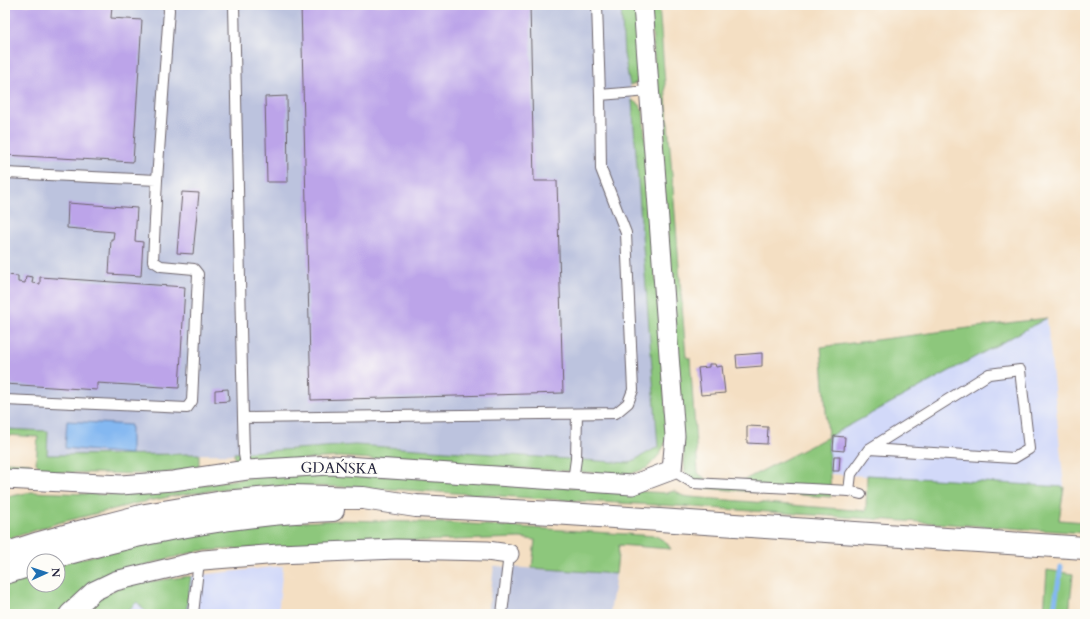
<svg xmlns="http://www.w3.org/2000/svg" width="1090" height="619" font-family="Cardo,serif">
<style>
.built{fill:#d2d9f9}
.industrial{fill:#bcc3de}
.green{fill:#8dc77c;stroke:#58745c}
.water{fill:#84b8f1;stroke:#536d96}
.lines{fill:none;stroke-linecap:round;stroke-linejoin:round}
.stream{stroke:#84b8f1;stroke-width:5}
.building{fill:#bca4e9}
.lane-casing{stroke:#6c646b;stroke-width:12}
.street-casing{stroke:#6c646b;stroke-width:21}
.primary-casing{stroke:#6c646b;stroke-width:24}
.lane{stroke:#fff;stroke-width:10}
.street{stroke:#fff;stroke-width:19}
.primary{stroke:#fff;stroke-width:22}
.labels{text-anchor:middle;stroke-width:3.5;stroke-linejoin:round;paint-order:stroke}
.street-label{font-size:15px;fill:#22223b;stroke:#fdfcf7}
</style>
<rect width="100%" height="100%" fill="#fdfcf7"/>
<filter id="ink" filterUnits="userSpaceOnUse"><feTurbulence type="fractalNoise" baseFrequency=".025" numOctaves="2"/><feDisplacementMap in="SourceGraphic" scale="8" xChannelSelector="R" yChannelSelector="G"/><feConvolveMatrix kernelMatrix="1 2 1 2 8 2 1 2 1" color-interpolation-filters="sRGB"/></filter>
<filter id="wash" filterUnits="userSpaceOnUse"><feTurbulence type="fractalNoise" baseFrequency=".012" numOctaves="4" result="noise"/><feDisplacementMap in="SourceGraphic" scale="16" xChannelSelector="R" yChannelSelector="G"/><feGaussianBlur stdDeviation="0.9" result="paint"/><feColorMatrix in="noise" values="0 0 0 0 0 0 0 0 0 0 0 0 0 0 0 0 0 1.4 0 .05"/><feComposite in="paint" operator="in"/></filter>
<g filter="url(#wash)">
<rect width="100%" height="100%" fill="#f4dfc3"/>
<path class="built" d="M1047,318L1064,487L830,474L828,437Z
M283,566L278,614H81L123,585L191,576Z"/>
<path class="industrial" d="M5,5H621L624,54L630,85L632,100L658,447L629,463L355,445L239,453L244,454L47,455L48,431L5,429Z
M494,566L616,574L610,614H488Z"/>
<path class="green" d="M621,5H636L640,76L636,83L630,85L624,54Z
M650,5H659L686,357L690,358L698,473L711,483L742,481L828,437L821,347L1047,318L828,437L831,497L701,488L685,473L677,358Z
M632,100L639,104L643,110L668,438L659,455L647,468L628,475L340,457L235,463L234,453L355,445L629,463L658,447Z
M5,429L48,431L47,455L199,454V467L166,473L142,474L47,472L41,469L36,463L38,437L5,435Z
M5,462L30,463L29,470L5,469Z
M340,473L667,493L674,491L683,496L690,497L866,511L867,475L1064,487L1059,520L1085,522V533L678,506L578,501L392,489L347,487L271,486L230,488L174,496L138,503L58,523L5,540V496H12L31,492L120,495L193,486L254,477Z
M342,520L455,523L656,536L666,542L671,549L619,545L616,574L532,568L535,540L520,538L352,543L198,551L118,572L97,582L60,614H5V582L34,572V585H58V564L177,536L282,523Z
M1047,570L1073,574L1069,614H1044Z
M191,576L186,614H148L137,602L124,614H81L97,599L123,585Z"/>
<path class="water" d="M67,421L131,425V454L65,448Z"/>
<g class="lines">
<path class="stream" d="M1053,614L1061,567"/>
</g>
<g id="blocks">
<path class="building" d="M5,5H112L111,18L142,20L133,162L5,155Z
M301,5H530L534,181H557L563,393L311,400Z
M287,96L288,182H267L265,97Z
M182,192L199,193L193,254L177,253Z
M68,203L137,208L135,241L143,242L141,276L109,274L111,239H113L114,232L67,228Z
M5,275L18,276V282L25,283L26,276L33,277L32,283L40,284V277L185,287L179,388L97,383V390L5,384Z
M762,353V366L737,368L736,355Z
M709,364H715L716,367L722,366L725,393L701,395L698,368L709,367Z
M228,389L229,401L215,402V390Z
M747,426L768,427L767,444L747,443Z
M834,436L845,437L844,451L833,450Z
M834,456H840L839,471H833Z"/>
</g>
</g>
<g filter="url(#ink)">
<use href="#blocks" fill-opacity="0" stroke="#6c646b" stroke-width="1"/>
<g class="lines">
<g class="lane-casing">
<path id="lane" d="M234,5L243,418L244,454L247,470
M600,95L649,91
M5,173L157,180
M5,400L187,408L192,401L198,274L194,269L161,266L153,261L157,180L169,10L168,5
M243,418L616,413L628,403L633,390L626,233L601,169L600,95L597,5
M672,470L693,483L849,491L861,494
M573,481L576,459L577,414
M849,491L851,474L869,449L1014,458L1029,449L1020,370L989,374L869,449
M193,614L199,561
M502,614L509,554"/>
</g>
<g class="street-casing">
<path id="street" d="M5,479L121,485L173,481L247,470L330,465L632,485L672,470L675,436L643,5
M69,614L94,591L115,581L203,560L279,554L396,549L487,551L509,554"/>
</g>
<g class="primary-casing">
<path id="primary" d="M5,554L39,543L75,533L145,515L223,502L292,496L363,498L416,506L553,513L1085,548
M42,561C76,550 111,542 145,534C207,521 270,512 333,510
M5,573L34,564"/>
</g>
<use href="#lane" class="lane"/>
<use href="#street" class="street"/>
<use href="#primary" class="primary"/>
</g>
</g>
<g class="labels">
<g class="street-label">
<text transform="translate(339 468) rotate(1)" y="5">GDAŃSKA</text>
</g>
</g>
<rect width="1090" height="619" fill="none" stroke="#fdfcf7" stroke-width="20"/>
<g transform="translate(46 573) rotate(87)"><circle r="19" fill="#fdfcf7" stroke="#a5a5ac"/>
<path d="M0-3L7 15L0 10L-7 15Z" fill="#1f6fb2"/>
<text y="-6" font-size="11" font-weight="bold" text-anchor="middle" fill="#22223b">N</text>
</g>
</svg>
